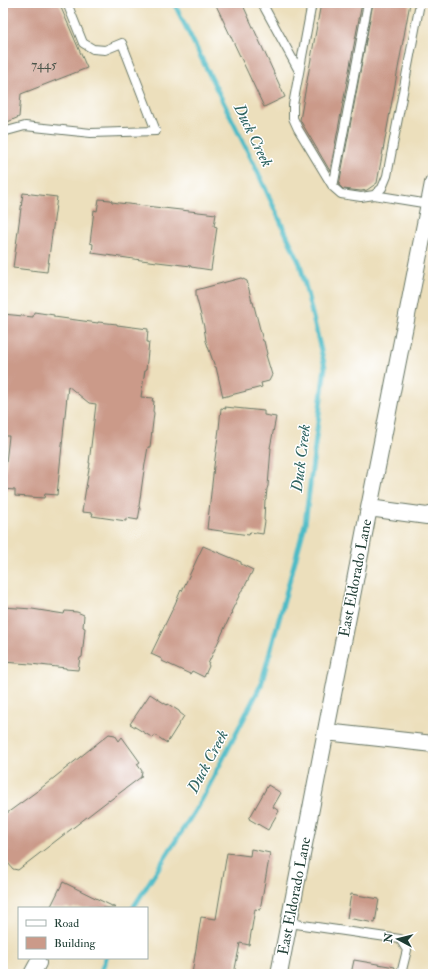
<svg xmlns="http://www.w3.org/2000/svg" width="436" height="977" font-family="'IM FELL Double Pica',serif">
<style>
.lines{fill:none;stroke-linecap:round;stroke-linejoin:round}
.stream{stroke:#4dbbc6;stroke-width:5}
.building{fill:#cb9a89}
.service-casing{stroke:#677664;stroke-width:10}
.minor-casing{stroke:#677664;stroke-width:18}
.service{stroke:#fff;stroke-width:8}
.minor{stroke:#fff;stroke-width:16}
.labels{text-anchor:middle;stroke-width:3;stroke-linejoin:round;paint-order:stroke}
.number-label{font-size:13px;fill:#4a5449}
.street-label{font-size:15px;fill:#1f3d34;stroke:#fff}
.water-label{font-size:16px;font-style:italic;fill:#2d6360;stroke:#fff}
</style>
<rect width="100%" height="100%" fill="#fff"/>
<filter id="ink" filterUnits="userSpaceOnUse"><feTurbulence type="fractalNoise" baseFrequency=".025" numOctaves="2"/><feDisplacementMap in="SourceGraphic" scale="8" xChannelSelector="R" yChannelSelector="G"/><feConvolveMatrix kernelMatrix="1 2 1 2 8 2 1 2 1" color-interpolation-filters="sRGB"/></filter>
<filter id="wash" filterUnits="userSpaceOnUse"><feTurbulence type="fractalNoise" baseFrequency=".012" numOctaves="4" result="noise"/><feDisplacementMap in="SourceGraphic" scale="16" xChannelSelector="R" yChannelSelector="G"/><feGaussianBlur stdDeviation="0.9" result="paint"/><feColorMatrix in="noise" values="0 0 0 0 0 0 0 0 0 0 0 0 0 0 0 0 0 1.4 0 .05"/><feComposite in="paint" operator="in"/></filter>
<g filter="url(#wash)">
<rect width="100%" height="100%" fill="#ecdfbc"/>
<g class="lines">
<path class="stream" d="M133,908L201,801L261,685L305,524L325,367L300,264L254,164L174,3
M100,974L106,958"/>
</g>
<g id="blocks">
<path class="building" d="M3,3H59L87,68L21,94L19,117L3,124Z
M215,3H242L285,97L264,107Z
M321,3H362L330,171L300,120Z
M373,3H410L377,183L367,190L361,191L343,189L339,185Z
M23,193L57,197L47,272L13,268Z
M99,199L111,200L112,202L119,203L216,214L214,226L217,227L211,270L191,267V266L141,260L92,253L93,244L90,243L94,210L97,211Z
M241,278L247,281L252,302H253L263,341H264L267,354L266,355L272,375L269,381L261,383L262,387L223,397L216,367H215L206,341L204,327L196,296V290Z
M34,312L54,315V317L98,323V322L117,324V325L148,329L147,342H149L146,370H145L141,397L153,398L152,401H154L153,411L154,413L150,447H148L144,470L139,506L140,509L138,520L126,518V521L92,516L93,513L82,512L90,463H89L96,404L89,403L68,386L57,495L45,494L44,498L15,496V490L3,489L9,436H3V314L33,317Z
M225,407L264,411V415L276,417L270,448H271L268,486L267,489L266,499L265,500L264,520L265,521L263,534L250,532L249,535L207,529L214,466L219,429L221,408L226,409Z
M203,546L241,562V564L253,570L244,588H243L231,612H232L208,664L209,666L204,677L192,671L190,674L162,661V659L151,654L175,604L181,590L182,591Z
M3,607L32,609L64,614L65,611L77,612L84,615L83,627L85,628L82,657L80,658L78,670L66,669V668L31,664L3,662Z
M150,694L167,705L168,704L179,711L180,713L184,716L167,743L155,735L153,738L130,724Z
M109,734L115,735L119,741L122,737L140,762L137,764L142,771L141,777L109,801V800L18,870L13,869L3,857V816L40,789Z
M268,785L281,793L273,807L279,811L268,830L249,819Z
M251,849L270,853L260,910L255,909L249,945L240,943L234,974H192L201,917L216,919L227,853L250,856Z
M63,882L116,908H50Z
M351,894L379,899L375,923L347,918Z
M354,960L395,967L394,974H351Z"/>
</g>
</g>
<g filter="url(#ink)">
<use href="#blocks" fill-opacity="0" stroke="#677664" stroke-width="1"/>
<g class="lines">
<g class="service-casing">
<path id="service" d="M262,3L299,71
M312,3L293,105V118L298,129L333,187L341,194L361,197L374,195L382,188L387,176L420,3
M3,132L25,126L91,133L156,131L122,43L105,50L93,49L83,43L67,3
M333,187L368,3
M374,195L429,204
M289,923L400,939L407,950L401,974"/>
</g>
<g class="minor-casing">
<path id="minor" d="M369,508L427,516L433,514
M326,732L433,744
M32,974L38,963
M279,974L369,508L426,219L433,183"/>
</g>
<use href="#service" class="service"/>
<use href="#minor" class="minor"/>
</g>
</g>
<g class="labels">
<g class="number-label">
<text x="44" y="69">7445</text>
</g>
<g class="street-label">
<text transform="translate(355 578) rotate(-79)" y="5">East Eldorado Lane</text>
<text transform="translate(294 896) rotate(-79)" y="5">East Eldorado Lane</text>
</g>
<g class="water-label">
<text transform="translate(254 135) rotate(64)" y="6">Duck Creek</text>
<text transform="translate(300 458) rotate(-83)" y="6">Duck Creek</text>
<text transform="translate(207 761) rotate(-62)" y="6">Duck Creek</text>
</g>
</g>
<rect width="436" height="977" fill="none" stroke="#fff" stroke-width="16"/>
<rect x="18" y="907" width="130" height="52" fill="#ffffff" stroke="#a5b1ae"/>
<rect x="26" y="920" width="20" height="6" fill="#ffffff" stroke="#a5b1ae"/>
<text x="54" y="927" font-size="12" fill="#1f3d34">Road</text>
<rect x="26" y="937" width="20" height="12" fill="#cb9a89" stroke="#a5b1ae"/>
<text x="54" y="947" font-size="12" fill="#1f3d34">Building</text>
<g transform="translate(398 939) rotate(277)" stroke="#ffffff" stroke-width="3" paint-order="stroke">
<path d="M0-3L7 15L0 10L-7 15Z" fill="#1f3d34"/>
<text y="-6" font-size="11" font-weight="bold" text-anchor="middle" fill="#1f3d34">N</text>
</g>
</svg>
